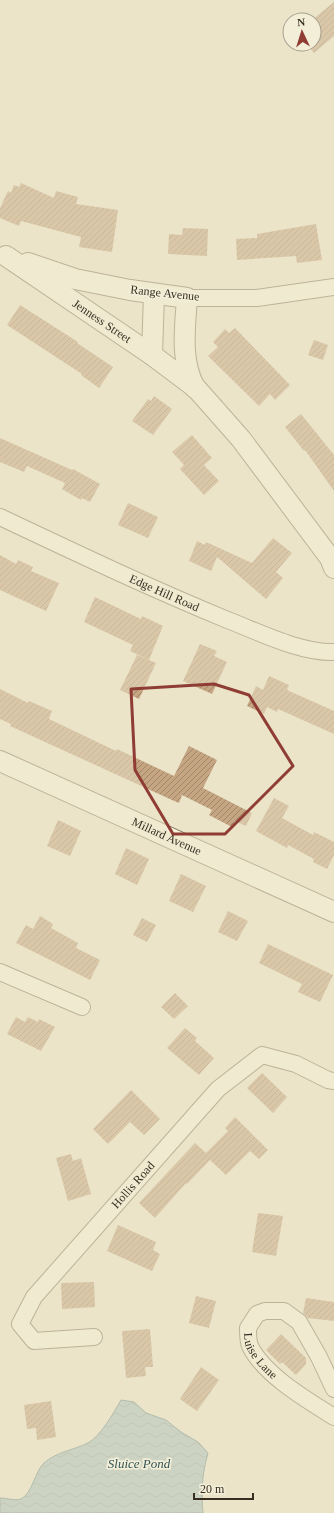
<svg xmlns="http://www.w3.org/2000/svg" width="334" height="1513" font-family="Georgia,serif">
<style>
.water{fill:url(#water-waves);stroke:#708d89}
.building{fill:url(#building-hatch)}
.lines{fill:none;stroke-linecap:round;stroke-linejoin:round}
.minor-casing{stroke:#86785f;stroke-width:18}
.tertiary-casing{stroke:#86785f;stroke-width:22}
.minor{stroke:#f6f1dc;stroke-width:16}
.tertiary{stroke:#f6f1dc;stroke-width:20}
.marked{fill:none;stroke:#8f3d34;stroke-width:3;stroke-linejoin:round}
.labels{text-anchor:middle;stroke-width:3.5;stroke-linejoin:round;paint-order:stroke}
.street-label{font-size:12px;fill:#372e21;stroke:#f3eed8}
.water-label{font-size:13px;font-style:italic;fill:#325456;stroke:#f3eed8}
</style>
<defs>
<pattern id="water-waves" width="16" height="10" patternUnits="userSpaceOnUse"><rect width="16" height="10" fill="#a9bfbb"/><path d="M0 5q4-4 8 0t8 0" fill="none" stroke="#92a4a0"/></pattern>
<pattern id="building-hatch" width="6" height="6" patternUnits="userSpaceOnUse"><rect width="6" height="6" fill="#c5a582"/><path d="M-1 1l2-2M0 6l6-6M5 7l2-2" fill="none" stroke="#a1876a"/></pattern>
</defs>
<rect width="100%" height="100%" fill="#ebe4c9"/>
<path class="water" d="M121,1400L134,1402L146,1413L166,1420L181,1432L198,1442L208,1453C202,1475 201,1490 203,1513H0V1498C7,1498 14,1501 21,1499C32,1494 35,1471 44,1463C56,1452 74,1450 88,1443C101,1436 114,1412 121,1400Z"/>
<path class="building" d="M334,2V36L314,53L306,44H314V20H312Z
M21,183L54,198L56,191L78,197L76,204L118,210L112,252L79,247L81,237L21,221L19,226L0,218V208L8,191L11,193L14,185L19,187Z
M316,224L322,260L297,263L296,256L237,260L236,239L257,238V234Z
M183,228L208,229L207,256L168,254L169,234L182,235Z
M20,305L78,342L77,343L113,367L99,388L81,375L82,374L7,325Z
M235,328L290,385L275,400L270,394L259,406L208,356L218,347L213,342L225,329L229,333Z
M314,340L328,345L323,360L308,355Z
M154,396L172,409L153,435L132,421L148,399L151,401Z
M301,414L334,455V491L305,450L304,451L285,427Z
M192,435L212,458L204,465L219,481L204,495L180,469L184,465L172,452Z
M0,438L72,470L73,469L100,484L90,502L82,498L81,500L62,489L65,483L27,466L24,472L0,462Z
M128,503L158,517L148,538L118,525Z
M273,538L292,553L276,572L283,578L266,599L217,557L211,571L189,561L197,541L205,545L206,542L252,563Z
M0,555L16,564L18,560L33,567L31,571L59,583L46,611L0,590Z
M95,597L141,619L142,616L163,626L149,660L130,651L133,645L84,622Z
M200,644L217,651L214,656L227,662L212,694L183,681Z
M137,655L156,663L139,699L120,690Z
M269,676L289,685L287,690L334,711V734L278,709L277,712L267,707L264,714L247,706L256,686L263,690Z
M0,689L28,703L29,701L52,711L49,719L116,751L117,749L174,776L189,746L217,760L203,788L252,813L246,826L235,821L232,827L209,815L212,810L182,795L179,803L172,800L10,726L11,724L0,719Z
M274,798L289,806L282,818L313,835L314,832L334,842V855L327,869L313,862L314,859L288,845L287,848L256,831Z
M58,820L81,831L70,856L47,846Z
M126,848L149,859L137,885L115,874Z
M181,874L206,886L193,912L169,901Z
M228,911L248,921L237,941L218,932Z
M40,916L53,924L51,928L78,943L76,948L100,960L90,980L16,943L26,925L33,929Z
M142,918L156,925L147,942L133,935Z
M268,944L333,975L320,1002L298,992L302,984L259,963Z
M175,993L188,1006L174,1019L161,1007Z
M16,1017L25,1022L28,1017L38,1022L39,1019L55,1027L41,1051L7,1034Z
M185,1028L197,1038L195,1041L214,1058L199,1075L167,1048Z
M262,1073L287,1097L273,1113L247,1088Z
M131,1090L160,1119L144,1135L130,1122L108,1144L93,1129Z
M235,1117L268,1150L259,1159L250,1151L226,1175L210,1160L187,1184L186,1183L155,1218L139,1203L195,1143L206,1153L228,1131L225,1128Z
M71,1154L73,1161L81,1158L91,1194L68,1201L56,1158Z
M258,1213L283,1216L276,1256L252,1252Z
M118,1225L156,1242L153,1250L160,1254L152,1271L107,1251Z
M94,1282L95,1307L62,1309L61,1283Z
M196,1296L216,1301L209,1328L189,1323Z
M306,1298L334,1302V1321L308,1318L303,1313Z
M150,1329L153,1367H145L146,1376L126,1378L122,1331Z
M281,1334L306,1358V1364L296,1375L282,1362L280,1364L266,1350Z
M201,1367L219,1380L197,1411L180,1399Z
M51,1401L56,1437L37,1440L36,1428L27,1429L24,1405Z"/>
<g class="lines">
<g class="minor-casing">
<g id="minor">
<path d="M187,298H257L334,287"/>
<path id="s1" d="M0,517C76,553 152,589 230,621C261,633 301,653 334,652"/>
<path d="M0,972L82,1007"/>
<path id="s2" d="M94,1337L34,1341L20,1324L34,1297L218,1089L262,1055L296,1064L328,1080L334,1081"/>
<path id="s3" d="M334,1389L319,1357L299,1322L284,1311H265L257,1314L248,1328C248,1333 248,1341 250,1346C264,1375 307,1400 334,1417"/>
</g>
</g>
<g class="tertiary-casing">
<g id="tertiary">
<path id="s4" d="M6,256L152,355L196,388L241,439L330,558L334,568"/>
<path d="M28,263L75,279L130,290L187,298C185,329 180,360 195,388"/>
<path d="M152,355L154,294"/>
<path id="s5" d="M0,761L334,912"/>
</g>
</g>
<use href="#minor" class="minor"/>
<use href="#tertiary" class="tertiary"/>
</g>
<path d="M0 0H334V1513H0ZM214,684L249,695L293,766L225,834H173L135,770L131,689Z" fill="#ebe4c9" fill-opacity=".55" fill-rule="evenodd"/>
<path class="marked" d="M214,684L249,695L293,766L225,834H173L135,770L131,689Z"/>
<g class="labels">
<g class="street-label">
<text transform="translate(165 293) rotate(6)" y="4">Range Avenue</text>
<text dy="4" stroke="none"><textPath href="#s4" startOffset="116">Jenness Street</textPath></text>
<text dy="4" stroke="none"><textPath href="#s1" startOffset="181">Edge Hill Road</textPath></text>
<text dy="4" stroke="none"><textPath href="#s5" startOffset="183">Millard Avenue</textPath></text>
<text dy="4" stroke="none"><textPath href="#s2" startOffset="262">Hollis Road</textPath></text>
<text dy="4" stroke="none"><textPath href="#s3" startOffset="170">Luise Lane</textPath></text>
</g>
<g class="water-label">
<text x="139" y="1468">Sluice Pond</text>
</g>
</g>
<g transform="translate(302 32) rotate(356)"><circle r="19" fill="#f3eed8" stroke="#a8a18f"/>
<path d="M0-3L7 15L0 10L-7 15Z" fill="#8f3d34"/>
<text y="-6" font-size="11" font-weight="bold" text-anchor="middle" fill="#372e21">N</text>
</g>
<path d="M194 1493v6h59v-6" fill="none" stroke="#372e21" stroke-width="2"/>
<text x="200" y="1493" font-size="12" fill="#372e21" stroke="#f3eed8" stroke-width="3" paint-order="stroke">20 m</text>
</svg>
